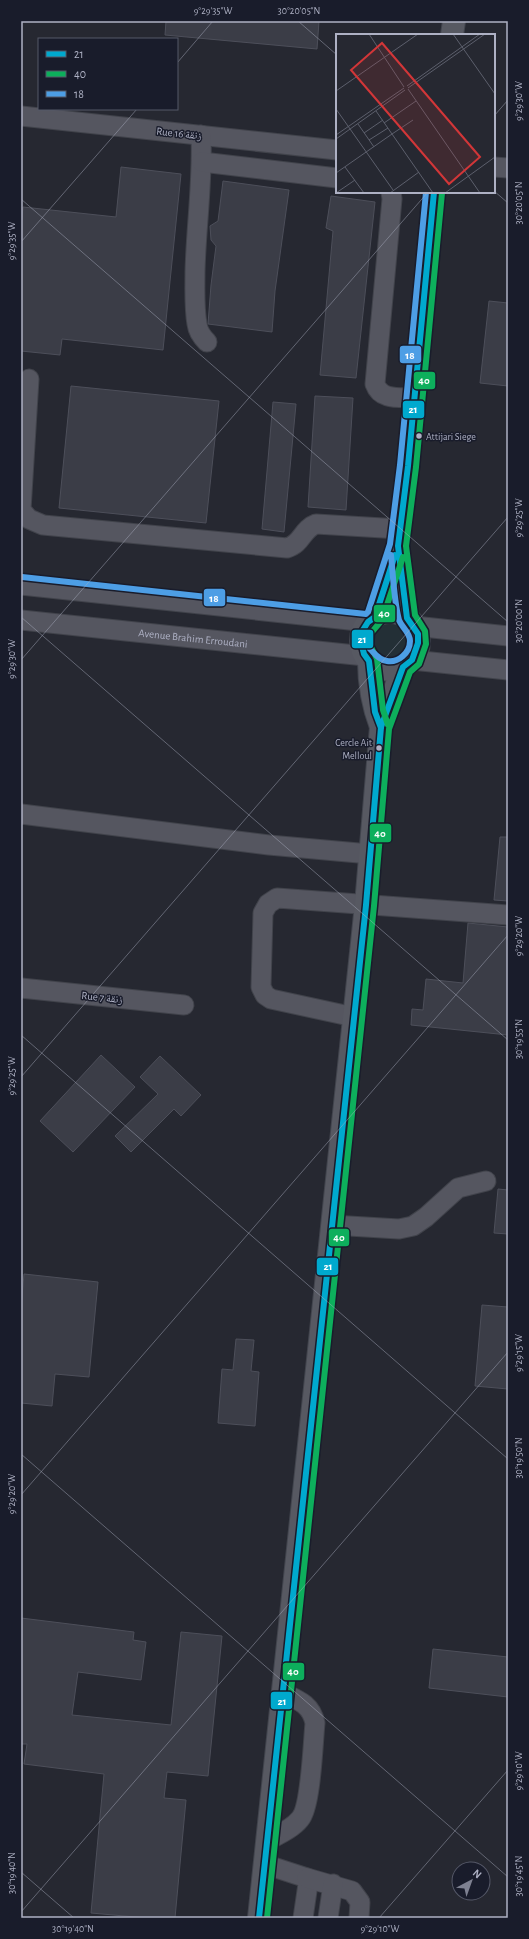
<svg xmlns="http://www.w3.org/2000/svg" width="529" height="1939" font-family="'Alegreya Sans','Noto Naskh Arabic',sans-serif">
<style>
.green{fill:#232f36}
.building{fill:#3b3d47;stroke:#4d4f5a}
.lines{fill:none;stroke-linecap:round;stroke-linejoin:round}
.minor-casing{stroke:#41434b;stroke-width:21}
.major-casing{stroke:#42454e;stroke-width:24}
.minor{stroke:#555660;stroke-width:19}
.major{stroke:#575962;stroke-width:22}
.bus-1-casing{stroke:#191c2b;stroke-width:9}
.bus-2-casing{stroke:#191c2b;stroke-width:9}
.bus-3-casing{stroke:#191c2b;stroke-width:9}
.bus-1{stroke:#00a9ce;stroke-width:6}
.bus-2{stroke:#0daf5c;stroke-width:6}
.bus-3{stroke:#4d9ee5;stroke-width:6}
.ticks{fill:none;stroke:#aeb1c4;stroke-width:1;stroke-opacity:0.45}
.bus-dot{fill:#aeb1c4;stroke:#191c2b;stroke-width:1.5}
.labels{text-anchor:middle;stroke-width:3;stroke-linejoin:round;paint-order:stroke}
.bus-label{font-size:10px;fill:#aeb1c4;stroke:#191c2b;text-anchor:start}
.street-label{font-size:11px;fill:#aeb1c4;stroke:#191c2b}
.inset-road{fill:none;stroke:#5c5f6c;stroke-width:1}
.view{fill:#d23638;fill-opacity:0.15;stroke:#d23638;stroke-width:2}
.inset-edge{fill:none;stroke:#aeb1c4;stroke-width:2}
.line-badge{stroke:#191c2b;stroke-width:1.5}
.badge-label{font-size:11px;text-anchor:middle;font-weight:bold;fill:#fff}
.neatline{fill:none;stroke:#aeb1c4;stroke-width:1.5}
.ticks-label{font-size:10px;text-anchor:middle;fill:#aeb1c4}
</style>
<rect width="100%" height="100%" fill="#262831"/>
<path class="green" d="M369 641a20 20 0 1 1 40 0a20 20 0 1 1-40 0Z"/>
<path class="building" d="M166,21H319L317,49L165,35Z
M121,167L181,174L163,350L62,339L60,355L21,351V227L23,207L116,217Z
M223,181L289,190L275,291L272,332L208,324L211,285L216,246L211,240L210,226L218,221Z
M331,196L375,202L356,378L320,375L333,231L326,228Z
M489,301L508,303V386L480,383Z
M71,386L219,401L206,523L59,508Z
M315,396L353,398L346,510L308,507Z
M273,402L296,404L284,532L262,529Z
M500,837H508V901L494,900Z
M468,923L508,927V1035L411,1025L412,1009L423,1010L426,979L463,983Z
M101,1055L135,1087L73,1152L40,1121Z
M160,1056L201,1095L181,1116L174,1109L131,1152L115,1136L158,1094L140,1077Z
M498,1189L508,1190V1234L494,1233Z
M24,1274L98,1282L89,1377L55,1374L52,1406L21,1403V1308Z
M482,1305L508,1307V1389L475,1386Z
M236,1339L254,1340L251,1371L259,1372L255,1426L218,1423L222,1369L233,1370Z
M21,1618L134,1632L133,1640L146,1642L141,1680L78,1672L72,1715L171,1725L181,1632L222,1636L208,1776L167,1772L164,1798L186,1800L175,1918H147L91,1913L104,1774L24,1764L27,1744H21Z
M433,1649L508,1657V1697L429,1688Z"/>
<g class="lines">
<g class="minor-casing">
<g id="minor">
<path d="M21,116L337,150"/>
<path d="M201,135C203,181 196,227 195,272C195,290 194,307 197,324C198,332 202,337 207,342"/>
<path d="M202,162L337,178"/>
<path d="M494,167L508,168"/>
<path d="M391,192L392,199L375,384C381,401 400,397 415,398"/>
<path d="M29,379L21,510L29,519L43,525L287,548C302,544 302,529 316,524L400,529"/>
<path d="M21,585L368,622"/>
<path id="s1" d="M21,620L365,656"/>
<path d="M414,626L508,636"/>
<path d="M412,660L508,670"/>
<path d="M21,814L269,845L370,854"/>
<path d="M21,988L184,1005"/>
<path d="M354,1017L271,999L265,995L261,987L263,913L268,904L277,898L508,915"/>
<path d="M332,1225L399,1229L413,1226L426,1217L458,1188L486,1181"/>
<path d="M267,1841C278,1835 292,1829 300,1819C311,1807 313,1742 315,1723C311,1704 298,1700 283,1693"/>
<path d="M264,1864L307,1878L308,1884L303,1918"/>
<path d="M307,1878L352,1891L360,1902L359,1918"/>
<path d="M328,1918L333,1884"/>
</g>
</g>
<g class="major-casing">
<path id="major" d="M452,35L454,21
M399,554L407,618
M361 641a29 29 0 1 1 58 0a29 29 0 1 1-58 0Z
M375,617L398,546L408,466L434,192
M369,661C369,684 373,706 381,727
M259,1918L366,905L381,727L403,667"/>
</g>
<use href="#minor" class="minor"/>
<use href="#major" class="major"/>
<g class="bus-1-casing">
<path id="bus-1" d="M381,728L375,712L369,661L364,654L362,646L363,630L368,622L375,617L395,555
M259,1918L366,905L381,727L403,667L412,660L418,643V634L407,618L398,546L408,466L434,192"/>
</g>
<g class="bus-2-casing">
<path id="bus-2" d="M388,725L383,710L377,659L370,645L371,633L382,620L403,557
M267,1918L374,906L389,729L410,672L419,664L426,644L425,631L415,615L406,546L416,467L442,193"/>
</g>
<g class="bus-3-casing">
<path id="bus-3" d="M22,577L366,614L368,612L390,544L400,465L426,192
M370,649C375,654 379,660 387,661C398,663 410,653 410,641C410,632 402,628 399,620C394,602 393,574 391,555"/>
</g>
<use href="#bus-1" class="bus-1"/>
<use href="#bus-2" class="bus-2"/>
<use href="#bus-3" class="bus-3"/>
</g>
<path class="ticks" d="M298,21L337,55M177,63L213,21M494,116L508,100M494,191L508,203M21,199L508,622M21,242L137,109M21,617L508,1040M21,660L428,192M21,1035L508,1459M21,1077L508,517M21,1454L508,1877M21,1495L508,935M21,1872L74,1918M21,1912L508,1352M379,1918L508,1770"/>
<g class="bus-dot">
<circle cx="419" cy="436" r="3.5"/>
<circle cx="379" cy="748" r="3.5"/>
</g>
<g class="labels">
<g class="bus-label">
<text x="426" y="440">Attijari Siege</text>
<text x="372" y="746" text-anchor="end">Cercle Ait<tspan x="372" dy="13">Melloul</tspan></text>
</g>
<g class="street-label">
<text transform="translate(179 133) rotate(6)" y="4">Rue 16 زنقة</text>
<text dy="4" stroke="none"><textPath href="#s1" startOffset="173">Avenue Brahim Erroudani</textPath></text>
<text transform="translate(102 997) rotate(6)" y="4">Rue 7 زنقة</text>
</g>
</g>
<g transform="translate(336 34)">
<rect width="159" height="159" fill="#262831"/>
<path class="inset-road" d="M33,0L68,53M117,0L159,60M71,52L144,0M72,54L149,0M72,55L144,159M0,57L82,0M0,75L57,156M40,77L97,159M48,89L80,67M22,90L38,113M28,99L47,86M56,100L77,86M0,101L68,54M0,105L69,56M33,106L52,94M9,133L28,159M0,139L56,100M0,159L19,146M54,159L83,138M109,159L159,123"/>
<path class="view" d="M46,9L144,123L113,150L15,36Z"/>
<rect width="159" height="159" class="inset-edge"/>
</g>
<g class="line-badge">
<rect x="399" y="345" width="23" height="19" rx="4" fill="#4d9ee5"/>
<rect x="413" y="371" width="23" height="19" rx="4" fill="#0daf5c"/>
<rect x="402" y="400" width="23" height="19" rx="4" fill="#00a9ce"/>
<rect x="203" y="588" width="23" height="19" rx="4" fill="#4d9ee5"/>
<rect x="373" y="604" width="23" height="19" rx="4" fill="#0daf5c"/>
<rect x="351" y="629" width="23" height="20" rx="4" fill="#00a9ce"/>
<rect x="369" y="823" width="23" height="20" rx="4" fill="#0daf5c"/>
<rect x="328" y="1228" width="22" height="19" rx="4" fill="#0daf5c"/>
<rect x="316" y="1257" width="23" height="19" rx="4" fill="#00a9ce"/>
<rect x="282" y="1662" width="23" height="19" rx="4" fill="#0daf5c"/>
<rect x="270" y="1691" width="23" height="19" rx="4" fill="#00a9ce"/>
</g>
<g class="badge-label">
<text x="410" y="359">18</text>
<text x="424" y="384">40</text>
<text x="413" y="413">21</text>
<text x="214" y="602">18</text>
<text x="384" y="617">40</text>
<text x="362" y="643">21</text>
<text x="380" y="837">40</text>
<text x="339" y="1241">40</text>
<text x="328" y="1270">21</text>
<text x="293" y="1675">40</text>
<text x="282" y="1705">21</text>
</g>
<rect width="529" height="1939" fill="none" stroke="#191c2b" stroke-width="44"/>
<rect x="38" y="38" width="140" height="72" fill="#191c2b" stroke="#555868"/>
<rect x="46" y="51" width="20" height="6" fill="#00a9ce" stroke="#555868"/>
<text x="74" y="58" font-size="12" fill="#aeb1c4">21</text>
<rect x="46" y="71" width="20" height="6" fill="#0daf5c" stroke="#555868"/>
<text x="74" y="78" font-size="12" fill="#aeb1c4">40</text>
<rect x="46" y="91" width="20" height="6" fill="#4d9ee5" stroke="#555868"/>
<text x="74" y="98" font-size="12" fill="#aeb1c4">18</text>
<g transform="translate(471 1881) rotate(41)"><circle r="19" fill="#191c2b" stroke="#555868"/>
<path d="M0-3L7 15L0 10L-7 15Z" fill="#7e8191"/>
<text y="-6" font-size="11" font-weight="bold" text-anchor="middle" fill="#aeb1c4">N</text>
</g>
<rect x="22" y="22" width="485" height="1895" class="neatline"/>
<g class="ticks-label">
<text x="213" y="14">9°29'35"W</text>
<text x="299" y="14">30°20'05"N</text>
<text transform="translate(518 101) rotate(-90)" y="4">9°29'30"W</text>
<text transform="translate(518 203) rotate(-90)" y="4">30°20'05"N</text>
<text transform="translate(11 241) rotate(-90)" y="4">9°29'35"W</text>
<text transform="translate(518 518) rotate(-90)" y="4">9°29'25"W</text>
<text transform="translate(518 621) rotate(-90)" y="4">30°20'00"N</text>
<text transform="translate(11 659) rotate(-90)" y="4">9°29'30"W</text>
<text transform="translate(518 936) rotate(-90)" y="4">9°29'20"W</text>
<text transform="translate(518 1039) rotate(-90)" y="4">30°19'55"N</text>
<text transform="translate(11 1076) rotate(-90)" y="4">9°29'25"W</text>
<text transform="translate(518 1353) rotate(-90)" y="4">9°29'15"W</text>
<text transform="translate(518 1458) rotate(-90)" y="4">30°19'50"N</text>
<text transform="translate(11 1494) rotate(-90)" y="4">9°29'20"W</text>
<text transform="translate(518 1771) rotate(-90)" y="4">9°29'10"W</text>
<text transform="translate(11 1873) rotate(-90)" y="4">30°19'40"N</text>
<text transform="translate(518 1876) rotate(-90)" y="4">30°19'45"N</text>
<text x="73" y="1932">30°19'40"N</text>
<text x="380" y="1932">9°29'10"W</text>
</g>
</svg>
